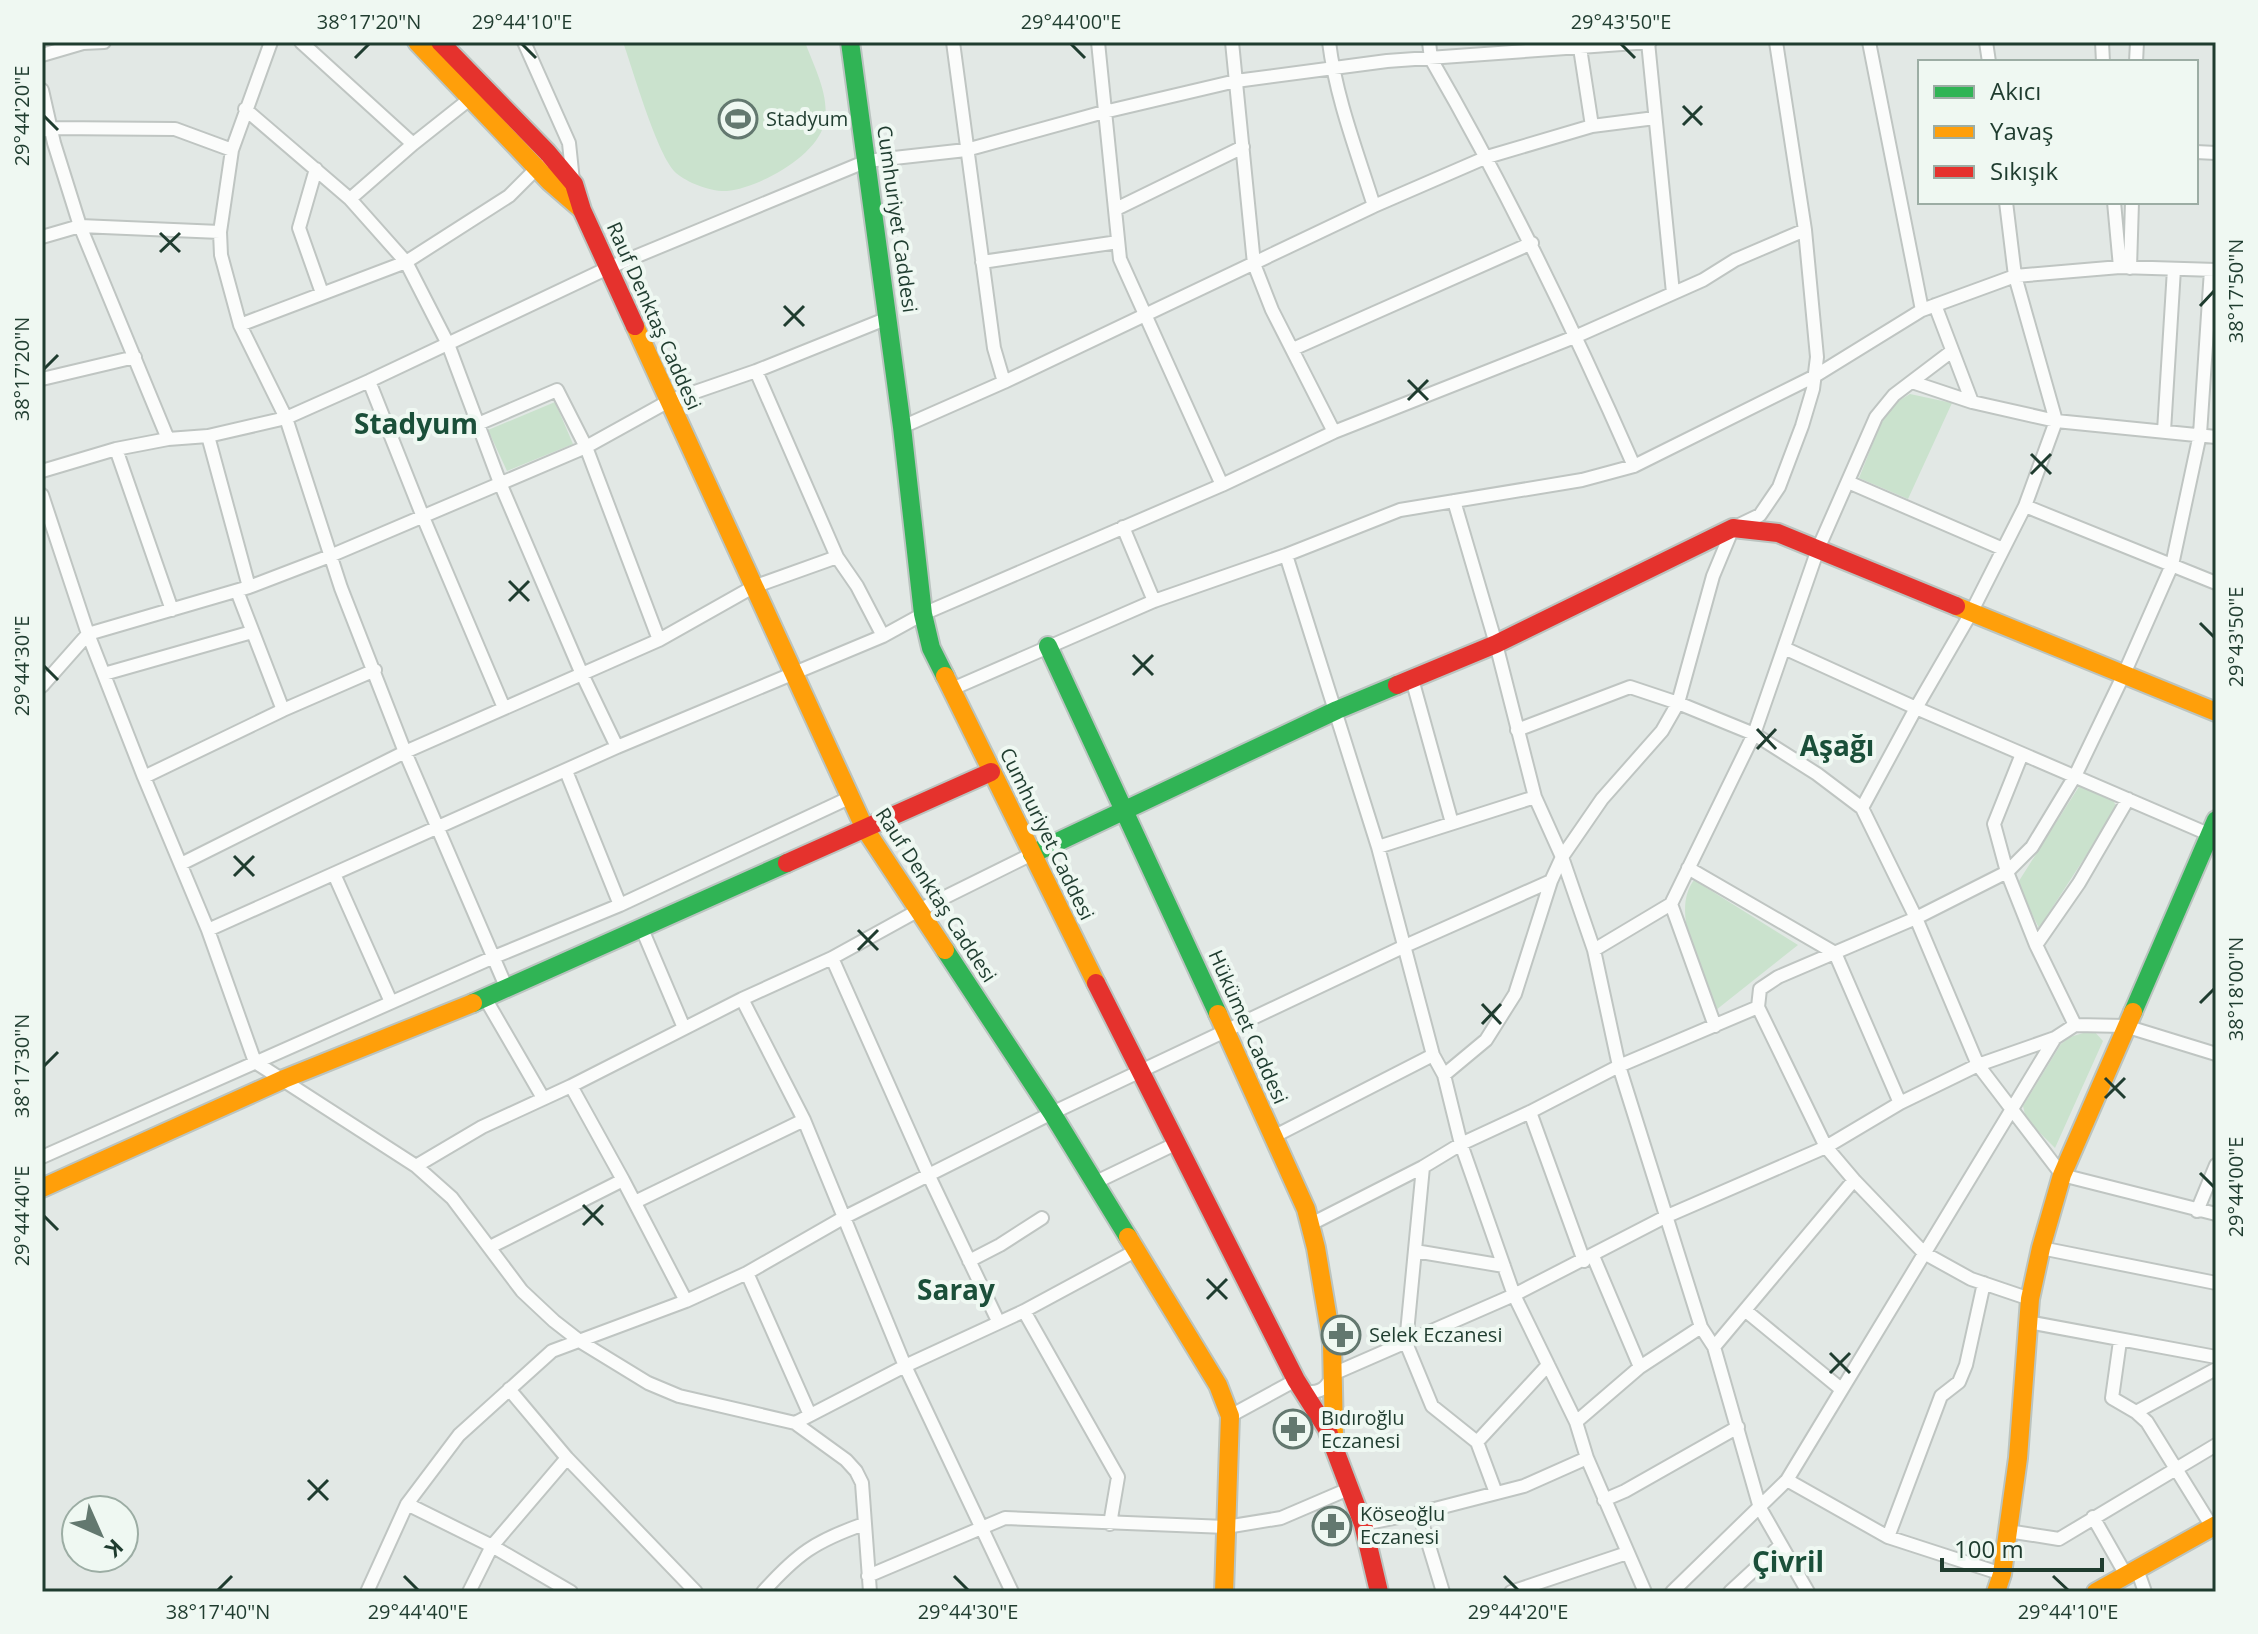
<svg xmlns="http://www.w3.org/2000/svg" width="2258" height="1634" font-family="'Open Sans',sans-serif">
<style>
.green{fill:#cae2cd}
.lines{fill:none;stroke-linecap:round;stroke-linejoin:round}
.street-casing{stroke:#bfc5c2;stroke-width:16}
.fast-casing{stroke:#bbc4c0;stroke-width:22}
.slow-casing{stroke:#bbc4c0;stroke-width:22}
.jam-casing{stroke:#bbc4c0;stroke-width:22}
.street{stroke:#fbfcfb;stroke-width:12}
.fast{stroke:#30b455;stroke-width:18}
.slow{stroke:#ff9f0a;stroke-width:18}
.jam{stroke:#e5322d;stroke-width:18}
.ticks{fill:none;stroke:#1f3c2f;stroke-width:3}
.labels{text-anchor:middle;stroke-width:8;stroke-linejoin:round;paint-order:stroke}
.poi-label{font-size:20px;fill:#1f3c2f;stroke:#eff8f2;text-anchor:start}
.street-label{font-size:20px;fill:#1f3c2f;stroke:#eff8f2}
.district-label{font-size:28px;font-weight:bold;fill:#1a4f39;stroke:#eff8f2}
.neatline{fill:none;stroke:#1f3c2f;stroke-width:3}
.ticks-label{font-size:20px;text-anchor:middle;fill:#1f3c2f}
</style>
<rect width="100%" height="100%" fill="#e2e8e5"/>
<path class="green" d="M623,42H805C814,67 831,97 824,124C816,157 758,188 727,191C711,192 688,183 676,173C657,155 633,70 623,42Z
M1910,394L1952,403L1908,499L1859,478L1887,408Z
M555,402L573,444L507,471L488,430Z
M2080,785L2113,800L2117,808L2039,928L2017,884Z
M1694,880L1798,945L1716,1010C1703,975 1669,913 1694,880Z
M2093,1030L2103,1041L2055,1148L2026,1119L2023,1106L2061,1044L2070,1037Z"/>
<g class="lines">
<g class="street-casing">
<path id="street" d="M271,42L232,150L220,232L221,255L240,325L286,418L341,588L405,752L507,989
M301,42L413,144
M524,42L569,143L573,181
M953,42L994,348L1004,382
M1098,42L1120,259L1222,485
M1232,42L1254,264L1272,310L1334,432
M1329,42C1336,98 1357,152 1374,206
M1429,42L1431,59C1508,192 1573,327 1634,466
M1648,42L1673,293
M1869,42L1922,310
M1986,42L1989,62
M2102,42L2103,62
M1580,48L1592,126
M42,55L83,43L104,42
M2136,62L2137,42
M42,90L54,143L80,226L168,439
M245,109L350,199L406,262L448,344L500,483L581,672L617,747
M42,131L51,128L175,129L232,150
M2196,152L2216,153
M316,169L299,228L322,293
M350,199L413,144L471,98
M2114,202L2120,267
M1116,209L1243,147
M42,237L80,226L220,232
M982,262L1118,242
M2130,268L2132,202
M1935,305L1972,402
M240,325L406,262L509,196L537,168L542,166
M1293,349L1532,243
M756,371L837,557L857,586L883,636
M42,379L135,357
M369,381L423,517L504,708
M1912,382L1972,402L2056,421L2216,437
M478,424L557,390L586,447L659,640
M902,427L1004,382L1374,206L1487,157L1592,126L1655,118
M2164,431L2174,269
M208,436L249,587
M116,449L172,610
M42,471L116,449L168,439L208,436L286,418L369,381L608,268L867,161L966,150L1104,112L1236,81L1387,61L1650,42
M1848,482L2003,549
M42,495L88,634L144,777L208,930L255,1062L416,1166L452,1198L522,1291L554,1321L581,1342L648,1383L679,1396L795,1423L846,1460L856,1471L862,1483L870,1592
M1454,501L1496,644L1535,797L1562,857L1594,950L1619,1066L1701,1327L1714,1347L1760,1508L1808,1592
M2025,506L2216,583
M1123,527L1154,601
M1286,555L1378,847L1433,1055L1444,1075L1461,1144L1514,1295L1576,1422L1587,1458L1645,1592
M237,591L283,710
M1784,648L1916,708L2213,836
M104,674L252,632
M1412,679L1452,823
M42,686L88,634L249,587L330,556L586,447L669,401L756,371L888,318
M952,689L1154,601L1286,555L1400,510L1582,480L1634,466L1815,376L1922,310L2015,276L2120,267L2216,270
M1517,730L1630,687L1678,703L1754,734L1817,774L1862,808L1916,918L1978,1065L2062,1175L2216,1214
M2022,754L1994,824L2007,872L2036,945L2075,1025
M566,771L620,905
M144,777L283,710L375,670
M1862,808L1916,708L1971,613L2025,506L2056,421L2015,276L2006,202
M1378,847L1535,797
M181,864L405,752L659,640L753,587L837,557
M1688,868L1835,953L1900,1103
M334,874L391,1002
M642,929L684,1028
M208,930L617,747L883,636L923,614L1222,485L1334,432L1577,336L1703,280L1735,260L1805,230
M2036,945L2079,883L2128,799
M1594,950L1671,904
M832,958L929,1176L998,1321
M485,998L543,1098
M742,999L804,1120L905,1366L1012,1592
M1715,1026L1671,904L1754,734L1818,549L1876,417L1894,395L1952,351
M1444,1075L1486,1040L1515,994L1551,881L1562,857L1602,799L1662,731L1678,703L1713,576L1733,528L1760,515L1779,487L1802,426L1813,389L1817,357L1805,230L1776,42
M571,1086L623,1180L686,1301
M1530,1112L1584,1261
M1273,1137L1433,1055
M42,1157L494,957L620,905L849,798
M416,1166L482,1127L571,1086L742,999L832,958L919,910L1032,854
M1423,1167L1406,1343L1432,1406L1477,1442L1496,1493
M1094,1183L1175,1144
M635,1202L804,1120
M2197,1211L2216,1165
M1311,1224L1423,1167L1461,1144L1530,1112L1619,1066L1758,1007
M490,1247L623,1180
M2041,1248L2216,1283
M1415,1251L1504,1266
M1593,1256L1640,1367
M969,1261L1000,1245L1042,1218
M747,1273L810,1415
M2030,1299L1971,1279L1924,1253L1854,1180L1826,1147L1758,1007L1760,989L1778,977L1916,918L2007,872L2032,847L2075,776L2124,674L2172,565L2200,434L2211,270
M1024,1311L1118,1477L1110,1524
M1746,1311L1841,1389
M2028,1322L2216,1357
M2120,1341L2112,1398L2136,1412L2147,1422L2212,1527
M1714,1347L1854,1180
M509,1389L567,1458L696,1592
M1305,1392C1320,1393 1327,1389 1333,1374L1514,1295L1665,1217L1826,1147L1900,1103L1978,1065L2055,1038L2075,1025L2125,1026L2216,1054
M2136,1412L2216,1369
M1230,1416L1296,1380
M1576,1422L1640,1367L1701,1327
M795,1423L905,1366L1024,1311L1137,1250
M1477,1442L1548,1365
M1787,1480L1888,1537L2002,1574
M1604,1500L1625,1491L1738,1427
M407,1504L492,1546L571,1592
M1419,1513L1443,1592
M2093,1517L2126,1575
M1363,1524L1419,1513L1524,1486L1587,1458
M2008,1531L2059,1539L2216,1445
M1888,1537L1941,1396L1959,1382L1966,1365L1984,1283
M2137,1569L2145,1592
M868,1576L1005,1518L1226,1527L1281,1518L1351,1488
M367,1592L407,1504L459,1435L552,1351L686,1301L747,1273L843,1218L1052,1113L1405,946L1551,881
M469,1592L492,1546L567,1458
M763,1592C797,1554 815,1541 864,1524
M1511,1592L1627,1553
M1672,1592L1787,1480L2055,1038
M1730,1592L1781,1545"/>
</g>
<g class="fast-casing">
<path id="fast" d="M850,42L902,427L923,614L931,648L945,676
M1048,646L1218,1014
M1032,854L1337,710L1397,685
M945,950L1052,1113L1128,1237
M473,1003L787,863
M2133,1012L2216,820"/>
</g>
<g class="slow-casing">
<path id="slow" d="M417,42L550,182L580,208
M635,326L865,829L945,950
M1956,606L2216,712
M945,676L1096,983
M1218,1014L1306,1209L1316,1248L1332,1343L1334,1436
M42,1188L284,1079L473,1003
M1128,1237L1218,1385L1230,1416L1224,1592
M1996,1592L2002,1574L2018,1458L2030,1299L2041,1248L2062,1175L2133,1012
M2096,1592L2216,1525"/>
</g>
<g class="jam-casing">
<path id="jam" d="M440,42L547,152L574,184L582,210L635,326
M1397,685L1496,644L1733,528L1778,533L1956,606
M787,863L991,772
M1096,983L1296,1380L1327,1429L1363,1524L1379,1592"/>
</g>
<use href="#street" class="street"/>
<use href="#fast" class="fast"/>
<use href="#slow" class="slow"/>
<use href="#jam" class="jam"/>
</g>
<path class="ticks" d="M522,44L536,58M1071,44L1085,58M1621,44L1635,58M355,58L369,44M1683,106L1702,125M44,116L58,130M1683,125L1702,106M160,233L180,252M160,252L180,233M784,306L804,326M2200,306L2214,291M784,326L804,306M44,369L58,355M1408,380L1428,400M1408,400L1428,380M2031,454L2051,474M2031,474L2051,454M509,581L529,601M509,601L529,581M2200,623L2214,637M1133,655L1153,675M44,666L58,680M1133,675L1153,655M1757,729L1776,749M1757,749L1776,729M234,856L254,876M234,876L254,856M858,930L878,950M858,950L878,930M2200,1003L2214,989M1482,1004L1501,1024M1482,1024L1501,1004M44,1066L58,1052M2105,1078L2125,1098M2105,1098L2125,1078M2200,1173L2214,1187M583,1205L603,1225M44,1216L58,1230M583,1225L603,1205M1207,1279L1227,1299M1207,1299L1227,1279M1830,1353L1850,1373M1830,1373L1850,1353M308,1480L328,1500M308,1500L328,1480M404,1576L418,1590M954,1576L968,1590M1504,1576L1518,1590M2053,1576L2068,1590M218,1590L232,1576"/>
<defs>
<g id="stadium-ring" transform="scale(2)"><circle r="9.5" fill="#eff8f2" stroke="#63786f" stroke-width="1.5"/><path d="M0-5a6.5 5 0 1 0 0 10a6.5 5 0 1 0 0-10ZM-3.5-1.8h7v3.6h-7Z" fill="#63786f"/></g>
<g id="pharmacy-ring" transform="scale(2)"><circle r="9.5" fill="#eff8f2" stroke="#63786f" stroke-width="1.5"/><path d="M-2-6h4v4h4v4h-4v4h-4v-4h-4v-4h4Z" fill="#63786f"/></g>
</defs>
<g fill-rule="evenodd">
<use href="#stadium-ring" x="738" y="119"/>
<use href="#pharmacy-ring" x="1341" y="1335"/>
<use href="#pharmacy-ring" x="1293" y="1429"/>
<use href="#pharmacy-ring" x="1332" y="1526"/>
</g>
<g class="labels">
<g class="poi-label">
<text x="766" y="126">Stadyum</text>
<text x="1369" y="1342">Selek Eczanesi</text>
<text x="1321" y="1425">Bıdıroğlu<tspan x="1321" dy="23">Eczanesi</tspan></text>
<text x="1360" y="1521">Köseoğlu<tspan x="1360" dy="23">Eczanesi</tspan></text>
</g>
<g class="street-label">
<text transform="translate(897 219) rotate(82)" y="7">Cumhuriyet Caddesi</text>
<text transform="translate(654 316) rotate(66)" y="7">Rauf Denktaş Caddesi</text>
<text transform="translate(1047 834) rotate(64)" y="7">Cumhuriyet Caddesi</text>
<text transform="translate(936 895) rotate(57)" y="7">Rauf Denktaş Caddesi</text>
<text transform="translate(1248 1027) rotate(66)" y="7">Hükümet Caddesi</text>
</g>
<g class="district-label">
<text x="416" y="434">Stadyum</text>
<text x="1837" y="756">Aşağı</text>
<text x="956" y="1300">Saray</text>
<text x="1788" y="1572">Çivril</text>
</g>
</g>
<rect width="2258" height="1634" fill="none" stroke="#eff8f2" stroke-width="88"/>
<rect x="1918" y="60" width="280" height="144" fill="#eff8f2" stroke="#9cada4" stroke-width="2"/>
<rect x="1934" y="86" width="40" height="12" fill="#30b455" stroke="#9cada4" stroke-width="2"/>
<text x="1990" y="100" font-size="24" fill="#1f3c2f">Akıcı</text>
<rect x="1934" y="126" width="40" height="12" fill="#ff9f0a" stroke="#9cada4" stroke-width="2"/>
<text x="1990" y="140" font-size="24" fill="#1f3c2f">Yavaş</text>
<rect x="1934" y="166" width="40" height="12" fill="#e5322d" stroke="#9cada4" stroke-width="2"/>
<text x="1990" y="180" font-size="24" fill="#1f3c2f">Sıkışık</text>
<g transform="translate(100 1534) rotate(135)"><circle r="38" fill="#eff8f2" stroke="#9cada4" stroke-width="2"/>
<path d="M0-6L14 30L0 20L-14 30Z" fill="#63786f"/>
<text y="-12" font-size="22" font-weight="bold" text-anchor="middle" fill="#1f3c2f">K</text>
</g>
<path d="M1942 1558v12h160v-12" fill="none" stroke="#1f3c2f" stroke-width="4"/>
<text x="1954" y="1558" font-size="24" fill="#1f3c2f" stroke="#eff8f2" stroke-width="6" paint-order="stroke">100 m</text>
<rect x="44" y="44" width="2170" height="1546" class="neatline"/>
<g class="ticks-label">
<text x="369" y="29">38°17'20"N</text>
<text x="522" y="29">29°44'10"E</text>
<text x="1071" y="29">29°44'00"E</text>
<text x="1621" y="29">29°43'50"E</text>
<text transform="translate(22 116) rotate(-90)" y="7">29°44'20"E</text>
<text transform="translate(2236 291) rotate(-90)" y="7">38°17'50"N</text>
<text transform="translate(22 369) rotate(-90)" y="7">38°17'20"N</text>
<text transform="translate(2236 637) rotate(-90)" y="7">29°43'50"E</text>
<text transform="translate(22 666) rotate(-90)" y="7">29°44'30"E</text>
<text transform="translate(2236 989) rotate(-90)" y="7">38°18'00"N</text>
<text transform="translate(22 1066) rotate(-90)" y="7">38°17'30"N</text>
<text transform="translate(2236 1187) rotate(-90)" y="7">29°44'00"E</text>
<text transform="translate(22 1216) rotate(-90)" y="7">29°44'40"E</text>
<text x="218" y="1619">38°17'40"N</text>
<text x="418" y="1619">29°44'40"E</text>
<text x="968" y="1619">29°44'30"E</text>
<text x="1518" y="1619">29°44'20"E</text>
<text x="2068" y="1619">29°44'10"E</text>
</g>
</svg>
